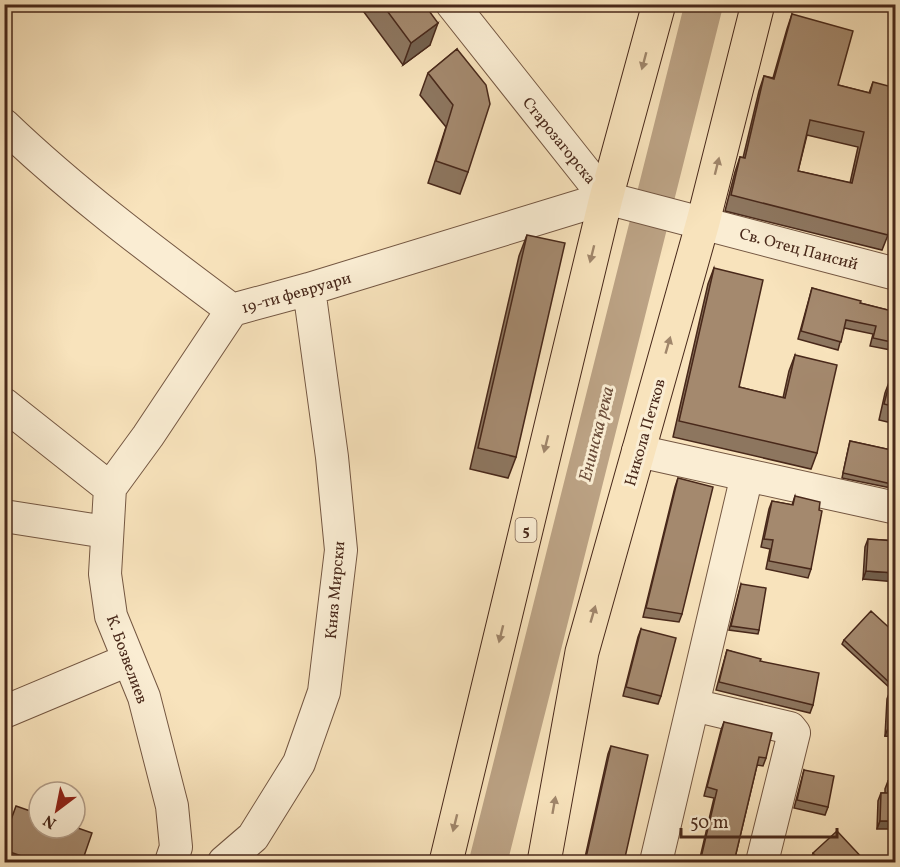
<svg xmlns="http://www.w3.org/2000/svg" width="900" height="867" font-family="Vollkorn,serif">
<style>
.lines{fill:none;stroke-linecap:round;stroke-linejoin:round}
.river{stroke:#bca385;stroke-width:38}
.minor-casing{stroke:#745742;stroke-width:34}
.major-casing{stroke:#48281a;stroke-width:35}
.minor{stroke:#faedd3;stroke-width:32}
.major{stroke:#f8e3bc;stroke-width:33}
.wall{fill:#8d765f;stroke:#48281a;stroke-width:1.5;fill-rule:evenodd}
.shaded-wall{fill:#73604d;stroke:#48281a;stroke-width:1.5}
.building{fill:#a4896e;stroke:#48281a;stroke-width:1.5;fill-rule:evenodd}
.oneway{fill:#a0866b}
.labels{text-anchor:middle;stroke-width:6;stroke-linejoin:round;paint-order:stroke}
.shield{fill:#faedd3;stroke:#7d6352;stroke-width:1.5}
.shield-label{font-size:15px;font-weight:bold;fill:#48281a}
.street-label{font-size:16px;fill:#48281a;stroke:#faedd3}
.water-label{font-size:18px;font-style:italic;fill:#6b4d3a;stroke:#faedd3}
</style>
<rect width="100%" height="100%" fill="#f8e3bc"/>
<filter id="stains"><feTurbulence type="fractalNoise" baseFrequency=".00333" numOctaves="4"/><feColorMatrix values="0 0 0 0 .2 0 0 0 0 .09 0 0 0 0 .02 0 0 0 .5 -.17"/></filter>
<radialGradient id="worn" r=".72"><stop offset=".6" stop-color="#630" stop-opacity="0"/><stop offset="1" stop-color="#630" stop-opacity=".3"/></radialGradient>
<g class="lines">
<path class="river" d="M488,862L704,4"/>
<g class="minor-casing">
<path id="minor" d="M452,4L606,198L896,274
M4,125C75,193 153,251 232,310L309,289L606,198
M4,404L110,488
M638,451L896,508
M4,516L106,532
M693,705L790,728L794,733L762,862
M4,712L128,660
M171,862L176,847L172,806L144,697L111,616L105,574L110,488L148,436L232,310
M224,862L253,837L299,763L324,692L341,550L332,457L309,289
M656,862L747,475"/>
</g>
<g class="major-casing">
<path id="major" d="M446,862L606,198L659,4
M544,862L582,652L703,222L758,4"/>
</g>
<use href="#minor" class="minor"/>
<use href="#major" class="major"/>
</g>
<path class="wall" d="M358,4H424L430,45L403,65Z
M792,14L838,85L869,93L873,82L888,235L882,250L725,211L735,172L740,157L743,158L759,91L764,76L773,78L787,29ZM807,135L858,147L850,183L798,171Z
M457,49L468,172L460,194L428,183L446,127L420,95L428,73Z
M527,235L516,457L508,478L470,469L519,256Z
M714,268L739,387L783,398L789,371L795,355L817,453L811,469L673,437L708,284Z
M812,288L860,303L896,312V351L870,346L873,334L844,328L838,350L798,339Z
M891,377L896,378V424L879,420L885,393Z
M850,441L896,451V489L842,478Z
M678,478L682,614L679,622L643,617L675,487Z
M795,496L811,569L808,578L766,569L770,549L761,547L769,509L772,501L792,505Z
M868,539L896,541L863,579L865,547Z
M741,584L759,630L758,634L729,630Z
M641,629L661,696L658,704L623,696L638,637Z
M896,634V684L891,689L842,644L844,640Z
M727,650L760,661L813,705L810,713L716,690Z
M890,691L896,737L885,736L887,699Z
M724,722L766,758L763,766L757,765L734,862H699L714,798L704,796L721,730Z
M611,746L624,862H584L608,754Z
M804,770L828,807L825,815L794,808Z
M888,781L896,782L877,829L878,801L881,793H885V789Z
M4,839L82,862H4Z
M813,853L866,862H810Z"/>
<path class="shaded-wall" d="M438,23L430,45L403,65L411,43Z
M866,571L896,573V582L863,579Z
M888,728L896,729V737L885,736Z
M880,821H896V829H877Z"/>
<path class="building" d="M382,4H424L438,23L411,43Z
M792,14L853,31L838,85L870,93L873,82L896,88V201L888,235L731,195L740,157L745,158L764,76L774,79ZM810,120L864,132L852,183L798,171Z
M457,49L486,85L490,104L468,172L436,161L453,105L428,73Z
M527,235L565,243L516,457L478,448Z
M714,268L763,280L739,387L785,398L795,355L837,365L817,453L679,421Z
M812,288L861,301L860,303L896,312V343L873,338L876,326L846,320L841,342L801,331Z
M891,377L896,378V407L884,404Z
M850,441L896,451V485L843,473Z
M678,478L713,487L682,614L646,608Z
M795,496L820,502L819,510L822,511L811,569L769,561L773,540L764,539L772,501L793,505Z
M868,539L896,541V573L866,571Z
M741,584L766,588L759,630L731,626Z
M871,611L896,634V681L892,685L844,640Z
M641,629L676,638L661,696L626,687Z
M727,650L761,659L760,661L819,673L813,705L719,682Z
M890,691H896V729L888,728Z
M724,722L772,733L766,758L759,757L734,862H700L717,790L707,787Z
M611,746L648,755L624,862H585Z
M804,770L834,776L828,807L797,800Z
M888,781L896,782V821H880L881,793H888Z
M16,806L39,814V828H75V827L92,833L82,862H39L4,850V839Z
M837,831L866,862H821L813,853Z"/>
<defs><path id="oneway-solid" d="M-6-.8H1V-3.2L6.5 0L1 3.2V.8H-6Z" transform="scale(1.5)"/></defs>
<g class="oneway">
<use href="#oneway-solid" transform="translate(644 61) rotate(105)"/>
<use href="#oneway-solid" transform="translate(717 166) rotate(-76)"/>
<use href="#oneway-solid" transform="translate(592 254) rotate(104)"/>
<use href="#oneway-solid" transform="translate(668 345) rotate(-74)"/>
<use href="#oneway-solid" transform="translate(546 444) rotate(104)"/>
<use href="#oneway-solid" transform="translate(593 614) rotate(-74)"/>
<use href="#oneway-solid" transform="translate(501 634) rotate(104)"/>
<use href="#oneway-solid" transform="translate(554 805) rotate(-80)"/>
<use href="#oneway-solid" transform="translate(455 823) rotate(104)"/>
</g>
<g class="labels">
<rect class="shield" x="515.5" y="518" width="21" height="24" rx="4.5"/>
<g class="shield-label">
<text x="526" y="535">5</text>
</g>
<g class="street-label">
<text transform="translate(560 140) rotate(51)" y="6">Старозагорска</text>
<text transform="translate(799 248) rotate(15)" y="6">Св. Отец Паисий</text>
<text transform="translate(296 292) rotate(-16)" y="6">19-ти февруари</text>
<text transform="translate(644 432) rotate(-74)" y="6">Никола Петков</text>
<text transform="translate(334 590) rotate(-85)" y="6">Княз Мирски</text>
<text transform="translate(128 659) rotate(70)" y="6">К. Бозвелиев</text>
</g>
<g class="water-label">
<text transform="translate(596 434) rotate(-76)" y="6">Енинска река</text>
</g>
</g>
<rect width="900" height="867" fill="none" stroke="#f8e3bc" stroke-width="24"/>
<rect x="6" y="6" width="888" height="855" fill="none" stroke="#48281a" stroke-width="3"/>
<rect x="12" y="12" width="876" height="843" fill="none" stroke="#48281a" stroke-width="1.5"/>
<g transform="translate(57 810) rotate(212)"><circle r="28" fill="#faedd3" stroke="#b39e89" stroke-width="1.5"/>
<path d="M0-4.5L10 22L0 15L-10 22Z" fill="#8f2418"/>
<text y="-9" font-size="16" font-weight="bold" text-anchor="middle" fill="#48281a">N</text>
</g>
<path d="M681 828v9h156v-9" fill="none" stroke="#48281a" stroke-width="3"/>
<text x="690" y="828" font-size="18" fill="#48281a" stroke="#faedd3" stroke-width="4.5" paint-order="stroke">50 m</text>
<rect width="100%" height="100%" filter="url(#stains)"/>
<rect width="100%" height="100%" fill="url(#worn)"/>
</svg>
